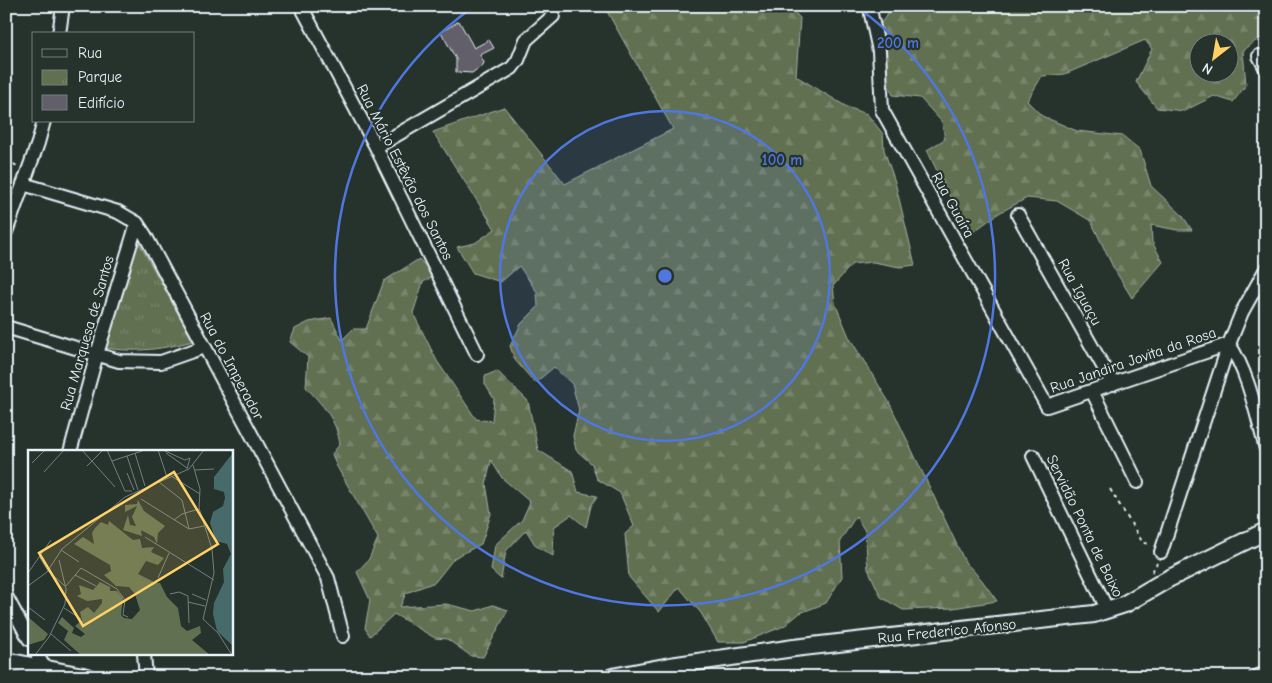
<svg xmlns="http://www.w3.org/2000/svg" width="1272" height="683" font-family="'Comic Neue',sans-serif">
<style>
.forest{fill:url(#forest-firs);stroke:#a4b0a4;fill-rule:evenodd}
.park{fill:url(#park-tufts);stroke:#a4b0a4}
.building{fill:#635f6a;stroke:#e8f1f8}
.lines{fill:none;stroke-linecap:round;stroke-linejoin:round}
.minor-casing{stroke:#e8f1f8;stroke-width:16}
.major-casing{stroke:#e8f1f8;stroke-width:20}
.path{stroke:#e8f1f8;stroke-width:2;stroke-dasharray:4 4;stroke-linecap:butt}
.minor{stroke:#26332d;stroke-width:12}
.major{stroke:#26332d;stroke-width:16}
.ring{fill:none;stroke:#5077e0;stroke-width:2.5}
.labels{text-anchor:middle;stroke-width:4.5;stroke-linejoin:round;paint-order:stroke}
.street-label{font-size:15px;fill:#e8f1f8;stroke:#26332d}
.inset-road{fill:none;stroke:#747f7e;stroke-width:1}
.view{fill:#ffd166;fill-opacity:0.15;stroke:#ffd166;stroke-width:2.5}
.inset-edge{fill:none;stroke:#e8f1f8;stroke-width:2.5}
.centre{fill:#5077e0;stroke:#26332d;stroke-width:2.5}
.ring-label{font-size:15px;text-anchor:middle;font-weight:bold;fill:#5077e0;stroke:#26332d;stroke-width:4.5;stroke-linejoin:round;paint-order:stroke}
</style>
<defs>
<pattern id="forest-firs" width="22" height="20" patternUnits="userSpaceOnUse" patternTransform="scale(1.25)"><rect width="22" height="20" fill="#617051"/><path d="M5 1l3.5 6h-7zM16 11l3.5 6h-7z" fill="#78856b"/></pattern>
<pattern id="park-tufts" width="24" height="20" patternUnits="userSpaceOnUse" patternTransform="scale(1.25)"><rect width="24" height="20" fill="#617051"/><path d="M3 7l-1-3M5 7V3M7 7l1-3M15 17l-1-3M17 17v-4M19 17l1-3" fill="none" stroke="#78856b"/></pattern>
</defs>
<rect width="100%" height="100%" fill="#26332d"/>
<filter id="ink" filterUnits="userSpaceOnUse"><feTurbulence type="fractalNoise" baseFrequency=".02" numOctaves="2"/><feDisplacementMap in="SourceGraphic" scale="10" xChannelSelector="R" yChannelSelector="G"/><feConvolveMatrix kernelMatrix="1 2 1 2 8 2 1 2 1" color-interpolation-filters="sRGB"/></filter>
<g filter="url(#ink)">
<path class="forest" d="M604,6H788L800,18L796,76L847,107L867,114L883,134L884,150L895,182L915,265L900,267L873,262L852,264L833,286L835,303L849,337L889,402L965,562L981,579L997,601L953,608L903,610L881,597L868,569L865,531L856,516L840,541L842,577L826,603L800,613L784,626L744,642H718L701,613L679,587L659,612L629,577L625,534L634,526L620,493L597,479L592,464L576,450L573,436L579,410L572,384L554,367L535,383L515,360L510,346L521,324L538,307L537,292L519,266L501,282L473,273L457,247L475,243L495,229L433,132L504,107L565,184L673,129Z
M893,6H1266V37L1258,39L1243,51L1246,85L1233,102L1214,96L1184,111L1157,108L1136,82L1152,49L1145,40L1065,74L1042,76L1027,101L1042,116L1077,131L1123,136L1140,150L1151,186L1182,215L1192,230H1177L1151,225L1152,242L1163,262L1132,298L1113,267L1091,221L1057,201L1027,198L999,213L973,232L947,192L927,150L945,139L942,122L920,98L893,95L883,74L879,26ZM1200,42H1230V72H1200Z
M419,259L435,276L423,282L413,313L437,361L476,419L492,421L494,399L485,384V376L497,371L528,401L538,450L572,471L578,492L597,496L591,506L586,527L571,515L554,527L553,556L536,546L526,530L506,551L501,579L491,570L495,545L522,520L530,502L502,478L491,460L486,484L491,514L481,544L454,558L435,582L406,593L400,607L446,604L475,611L493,605L508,610L483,657L471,656L447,639L435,638L394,614L370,636L365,628L370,600L357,572L369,559L378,538L336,465L332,454L340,444C336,418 323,406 306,387L308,357L290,342L295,329L309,322L331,318L342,340L353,329H366L384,281Z"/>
<path class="park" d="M136,237L193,341C163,349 136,353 106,348Z"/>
<path class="building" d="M459,21L474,48L489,40L494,48L480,55L484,62L483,65L472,73L456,72V59L441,32Z"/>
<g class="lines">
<g class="minor-casing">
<path id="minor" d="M301,6L376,147L477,354
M872,6L871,14L879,51L882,110L1047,406L1229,344
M59,34L63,6
M1259,56L1266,69
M376,147L512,68L518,60L526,40L553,16
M23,184L118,212L137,223L145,235L328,578L343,636
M1018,215L1113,384
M6,232L38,143L44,121
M6,327L119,361L161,362L204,347
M1229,344C1249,374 1256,414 1266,449
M1092,391L1137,482
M70,452L97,354L137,223
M1033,456L1108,611
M1161,552L1229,344L1242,312L1266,269
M6,596L29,639
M37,654L44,667
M144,654L146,677
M1255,677L1266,673"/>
</g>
<g class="major-casing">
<path id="major" d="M6,661L88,677
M612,677L670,666L794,648L1094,614L1125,604L1168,579L1266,531"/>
</g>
<path class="path" d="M6,160L17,166
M1110,489L1143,543L1151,544
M1152,572L1157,563"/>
<use href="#minor" class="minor"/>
<use href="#major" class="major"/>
</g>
</g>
<circle cx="665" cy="276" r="165" fill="#5077e0" fill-opacity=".12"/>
<g class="ring">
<circle cx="665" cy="276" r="165"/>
<path d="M857 7A330 330 0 1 1 473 7"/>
</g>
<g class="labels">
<g class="street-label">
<text transform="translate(405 172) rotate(63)" y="5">Rua Mário Estêvão dos Santos</text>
<text transform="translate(953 205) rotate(61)" y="5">Rua Guaíra</text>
<text transform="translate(1080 292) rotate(61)" y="5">Rua Iguaçu</text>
<text transform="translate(87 333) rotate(-74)" y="5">Rua Marquesa de Santos</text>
<text transform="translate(1133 360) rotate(-19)" y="5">Rua Jandira Jovita da Rosa</text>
<text transform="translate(232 366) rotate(62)" y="5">Rua do Imperador</text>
<text transform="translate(1085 526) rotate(64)" y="5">Servidão Ponta de Baixo</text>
<text transform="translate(947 631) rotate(-6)" y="5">Rua Frederico Afonso</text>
</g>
</g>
<g transform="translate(28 450)">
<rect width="205" height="205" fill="#26332d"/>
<path d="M110,50L116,61L137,76L130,83L129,94L126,87L113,80L114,86L95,80L100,65L102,75L108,76L104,67L109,56L97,62V55L109,54ZM81,71L105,90L112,89L114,98L126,97L123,102L136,108L130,115L118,111L110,124L128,133H132L139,147L150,158L153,176L159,181L172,176L173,183L164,190L182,205H53L36,190L40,181L30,173L34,167L46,178L44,183L53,187L57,184L47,176L54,170L52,162L60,157L66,163L74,153V149L59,151L49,146L53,144L51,135L65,140L72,132L82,137V141H89L95,148L93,165L96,168L104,169L112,160L107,144L101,137L88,136L76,125L83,121L82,115L46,94L55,87L66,94L64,83L67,78L73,72L80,75ZM0,167L20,184L16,190L0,195Z" fill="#617051"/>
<path d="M203,0H205V196L189,181L185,164L186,153L196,132L195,119L203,104L199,94L188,91L182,73L185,62L195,56L197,48L196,42L186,39V27L204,4Z" fill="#466b6a"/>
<path class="inset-road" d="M54,0L87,37M79,0L97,41H104M130,0L139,27M135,0L157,10L162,8L159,19M107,3L117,36M138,3L159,18M99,6L110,40M84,11L114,1M4,13L17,0M165,15L172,39L171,58L184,99L186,123L175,169L190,183L204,205M59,16L75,0M167,20L186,19M16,22L36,0M99,23L106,40M143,26L172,44M131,32L154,50L161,79M113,49L161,79L176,76M146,70L154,64L171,59M117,87L186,130M33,100L51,112M11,106L20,121L37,136M0,123L23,90M47,125L68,136M130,128L141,103M0,136L19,122L34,99L97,47L161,19L176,0M38,136L53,118L89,139L97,150L95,165L100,167M142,144L151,142L160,146L161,173M164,144L178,150M160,152L177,156M0,157L17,170M36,158L53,169M23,184L43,201M7,205L21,187L37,154L38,139L31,110"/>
<path class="view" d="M146,22L190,94L55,176L11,103Z"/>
<rect width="205" height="205" class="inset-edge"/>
</g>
<circle cx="665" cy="276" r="8" class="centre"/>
<g class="ring-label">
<text x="898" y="48">200 m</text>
<text x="782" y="165">100 m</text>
</g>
<rect width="1272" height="683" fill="none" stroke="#26332d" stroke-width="25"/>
<rect x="12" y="12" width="1247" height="658" fill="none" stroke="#e8f1f8" stroke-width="2" filter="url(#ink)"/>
<rect x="32" y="32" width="162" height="90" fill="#26332d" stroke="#747f7e"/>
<rect x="42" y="49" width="25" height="8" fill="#26332d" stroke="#747f7e"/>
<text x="78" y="58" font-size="15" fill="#e8f1f8">Rua</text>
<rect x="42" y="70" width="25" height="15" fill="url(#park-tufts)" stroke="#747f7e"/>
<text x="78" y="82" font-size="15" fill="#e8f1f8">Parque</text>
<rect x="42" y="95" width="25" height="15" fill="#635f6a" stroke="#747f7e"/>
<text x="78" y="108" font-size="15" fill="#e8f1f8">Edifício</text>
<g transform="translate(1214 58) rotate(211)"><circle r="24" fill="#26332d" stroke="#747f7e"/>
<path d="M0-4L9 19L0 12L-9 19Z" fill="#ffd166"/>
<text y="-8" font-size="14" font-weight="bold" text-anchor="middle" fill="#e8f1f8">N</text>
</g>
</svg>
